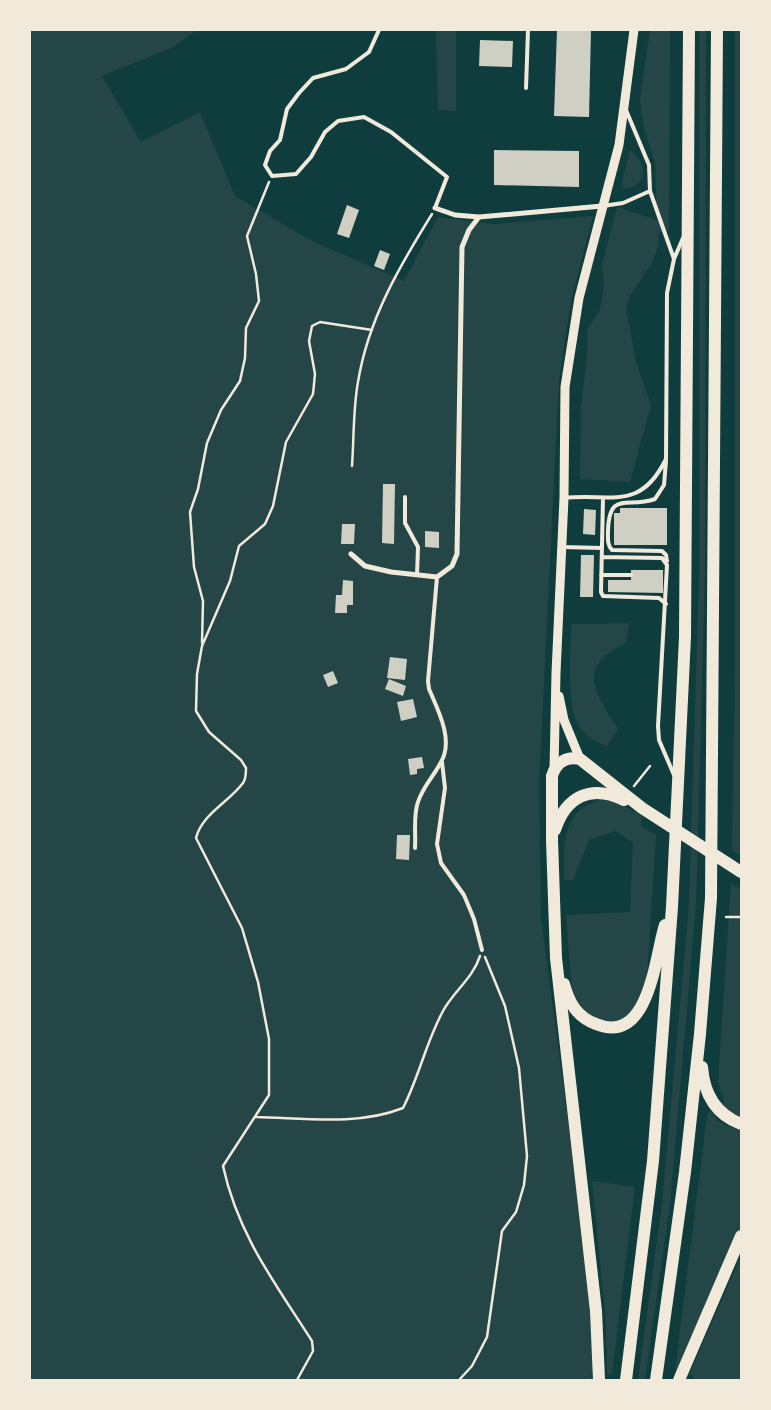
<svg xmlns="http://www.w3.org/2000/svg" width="771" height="1410" font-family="'Asap Condensed',sans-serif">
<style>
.green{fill:#244646}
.building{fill:#cfcfc3}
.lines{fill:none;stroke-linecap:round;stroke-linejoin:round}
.path{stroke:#f1e9da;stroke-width:2.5}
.service{stroke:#f1e9da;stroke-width:4}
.minor{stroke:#f1e9da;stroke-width:5}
.tertiary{stroke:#f1e9da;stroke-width:9}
.trunk{stroke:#f1e9da;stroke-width:12}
</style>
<rect width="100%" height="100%" fill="#0f3d3e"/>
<path class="green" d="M30,30H197L173,47L102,76L141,142L200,112L235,196L312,241L404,281L438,217L494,224L593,216L571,301L559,380L539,783L541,918L581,1217L596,1370L592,1371L591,1380H30Z
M436,30H456V111L438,110Z
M650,30H670L669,230L659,232L658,247L652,263L631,294L626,308L636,362L651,405L630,482L580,479L581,407L587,356V329L599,312L604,289L602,265L617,207L657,220L655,163L644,128L640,99Z
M699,30H706L705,574L696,904L670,1204L645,1380H638L662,1203L689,906L699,576Z
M735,30H741V856L732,850L735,670Z
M630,150C648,163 649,187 623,189L622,182Z
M629,623L626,643C576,666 594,693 618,729L607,746C594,742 582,734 576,720C567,702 571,646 571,624Z
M600,800L615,802L642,815L641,826L656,835L647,978L632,1014L610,1024L579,1010L572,991L566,915L630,912L633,842L615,831L589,840L573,880H564C564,846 560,811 600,800Z
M731,883L741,890V1118L732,1115L720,1105L724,1102L718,1082Z
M710,1111L719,1122L741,1131V1226L679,1371L675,1370L707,1115Z
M592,1181L635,1187L612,1374L607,1375L606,1323Z
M741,1256V1380H693L694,1376L689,1375Z"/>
<path class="building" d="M557,30H591L589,117L554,116Z
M480,40L513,41L512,67L479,66Z
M494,150L579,151V187L494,185Z
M347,205L359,210L349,238L337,234Z
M380,250L390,254L384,270L374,266Z
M383,484H395L394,544L382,543Z
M620,508H667V545H614V513H620Z
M584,509L596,510L595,535L583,534Z
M342,524H355L354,544H341Z
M425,531L439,532V548L425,547Z
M581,555H594L593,597H580Z
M631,570H663V593L608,592V580H631Z
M343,580L353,581V605H347V613H335L336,595H342Z
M390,657L407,659L405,680L387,678Z
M333,671L338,683L328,687L323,675Z
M389,679L406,686L403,696L385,689Z
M413,699L417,717L401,721L397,702Z
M422,757L424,768L417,769V774L410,775L408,759Z
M397,835H410L409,860L396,859Z"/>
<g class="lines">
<path class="path" d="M352,466C354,439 353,409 358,382C368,320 399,267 432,214
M202,643L203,601L194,567L190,512L198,489L207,443L221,410L240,381L245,358L246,328L259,301L256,274L247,236L269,182
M634,786L650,766
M726,917H741
M256,1117C304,1118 358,1126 403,1108C419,1077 426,1042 443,1011C454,991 473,978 480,956
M297,1380L313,1351L312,1341C275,1283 238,1235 223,1166L269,1095V1039L258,982L242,928L196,838C202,814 229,802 243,783C246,779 246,772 246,768L241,760L209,732L196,711L197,674L202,646L230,581L239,546L265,524L273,506L286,442L313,394L315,374L309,341L312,326L320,322L372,330
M459,1380L472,1366L487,1337L502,1231L516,1212L524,1185L527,1156L519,1068L505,1006L485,957"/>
<path class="service" d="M379,30L369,52L346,69L313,78L299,93L287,109L280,140L270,151L265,165L272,176L296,174L311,157L325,132L338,121L364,117L391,132L447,177L435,208
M526,88L528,30
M650,191L674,259
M603,206L623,203L650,191L649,165L626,110
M666,461L664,485L655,499C627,509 609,490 608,531C608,538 607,545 612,550L662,551L666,555L667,561
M405,497V523L418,547L417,575
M564,498C611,493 640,512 666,459L667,293L674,259L683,238
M603,498L601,592L603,596L659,598L666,604
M562,547L602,548
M602,557L662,558L667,565L658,726L659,740L674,775
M601,575H631
M442,762L445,788L437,844L441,863L464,895L474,919L482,950
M415,848C416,834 413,815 418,802C423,786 434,776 441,762C454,740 438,710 429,689L428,681L437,577"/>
<path class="minor" d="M435,208L455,215L479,217
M351,554L365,566L391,572L437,577L452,566L457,554L462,247L469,230L479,217L602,206"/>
<path class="tertiary" d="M559,696L564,720L580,759
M554,770L556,673L564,498L565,387L579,298L619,145L634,30"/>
<path class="trunk" d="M555,830C566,796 591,784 624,800
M564,984C569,1003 577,1017 596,1024C650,1046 655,955 665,925
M702,1067C704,1094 715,1114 741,1124
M599,1380L596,1311L556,958L552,840V776C556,763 566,756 580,759L642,808L741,872
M626,1380L653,1161L672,907L685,637L689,30
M656,1380L685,1172L700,1034L711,898L717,30
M679,1380L741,1236"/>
</g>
<rect width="771" height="1410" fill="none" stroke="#f1e9da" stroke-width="62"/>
</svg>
